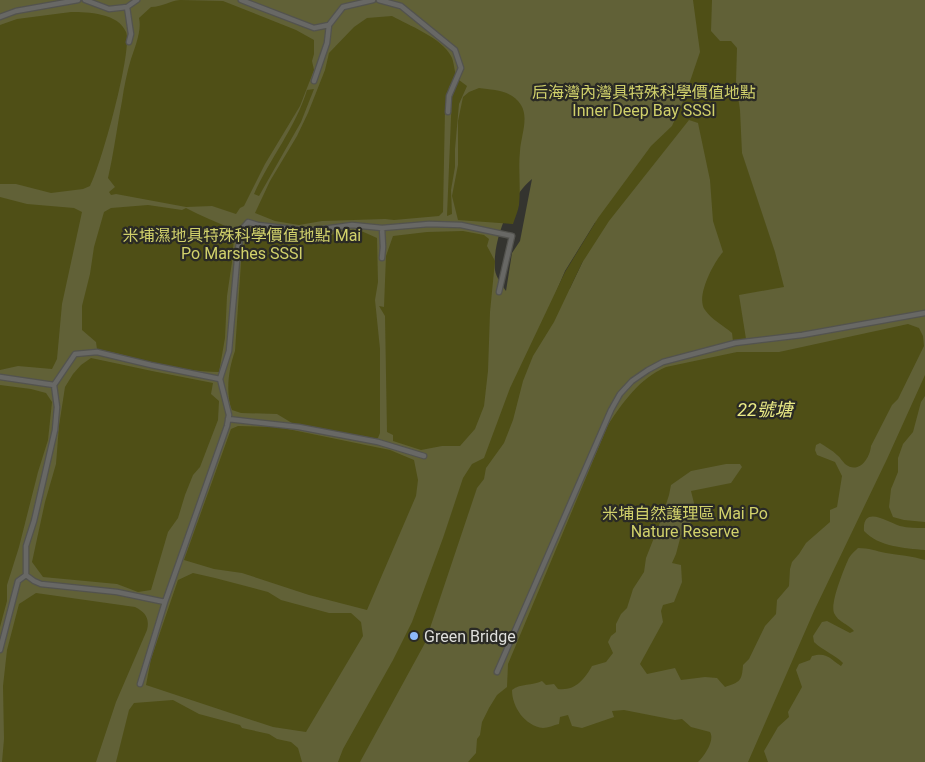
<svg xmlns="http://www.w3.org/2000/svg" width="925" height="762" font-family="Roboto,'Noto Sans TC',sans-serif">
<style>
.green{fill:#616137;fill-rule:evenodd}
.water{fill:#4f4f16}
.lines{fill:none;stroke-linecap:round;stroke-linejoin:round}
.lane-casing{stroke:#53534e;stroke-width:7}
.lane{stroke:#686865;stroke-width:4.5}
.poi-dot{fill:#8db9fc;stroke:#2a2a25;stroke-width:2}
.labels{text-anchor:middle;stroke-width:4.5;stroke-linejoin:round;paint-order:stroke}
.park-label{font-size:16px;fill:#d1d16b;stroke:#2a2a25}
.poi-label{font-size:16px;fill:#dfdfdc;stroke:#2a2a25;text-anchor:start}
.water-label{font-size:18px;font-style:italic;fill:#ebeb85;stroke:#2a2a25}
</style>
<rect width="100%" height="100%" fill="#34342f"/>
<path class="green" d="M0,0H925V762H0ZM532,179L520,241L512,253L506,291C502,285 496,277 495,270C492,241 510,197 532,179ZM596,221L582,263L570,288L551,304L565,271Z"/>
<path class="water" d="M180,0L223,1L296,30L314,40V54L312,61L314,70L300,106L265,164L244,206L240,208L236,214L212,206L186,207L116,194L111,195L109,192L115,187L108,178C114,152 117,127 122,101C124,87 127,72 131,59C135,47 142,30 139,18L151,7C162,7 169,1 180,0Z
M693,0H712L711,31L720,41H731L737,48L736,82L740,110L742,153L775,252L784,287L739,295L746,339L733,341L732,333C724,326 711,319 705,310C695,297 714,262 723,252L713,221L710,180L698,123L689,120L609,221L582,263L554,322L533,356L523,381L513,420L504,443L486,468L484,479L477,488L425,643L360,762H338L343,749L393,660L412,622L443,538L463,478L472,464L484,458L510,388L565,272L598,218L651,146L672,126L684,99L700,52Z
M71,12C88,12 118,13 126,32C133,50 101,166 90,186L83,189L51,193L16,184H0V25L17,19Z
M392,16C408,25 442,38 451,56C454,61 454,69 456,75L449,87L445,109L443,212L439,216L394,220L385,219L322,221L299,225L275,221L255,213L270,181L297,136L308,113L325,70L329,53L354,27L367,18Z
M459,80L467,86L459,104L455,149V167L451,190L452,214L447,216L452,93Z
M479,88C494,90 512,90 521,105C529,118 521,136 520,151C518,169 521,187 519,205C518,211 515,218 513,224L458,220L452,196L458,165V121L463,97L469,92Z
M314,89L301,122L259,196L254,194C270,158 296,127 307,90Z
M0,197L27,204L74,208L82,212L62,304L57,359L52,369L18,366L0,370Z
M148,205L182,210L186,208C201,216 217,222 232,229L234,237L232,262L227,296L225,338L219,372C177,372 137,357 97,349L96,342L82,330V306L90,274L94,247L104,212L111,208Z
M349,230H359L377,238L378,282L375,300L380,349V433L378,438L371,441L297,426L277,414L241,413L232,410C225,393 229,367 235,351L242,248L246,241L256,237L263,239C278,233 291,238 306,237C320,236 336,236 349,230Z
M463,231L484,235L489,239L487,246L495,261L490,312L488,371L484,406L475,429L460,446H442L421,450L393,441V435L387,432L385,316L379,306L384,307L386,256L393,236L427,232Z
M908,324L919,328L923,336L924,346L898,399L892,405L871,446C870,458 859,475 845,464C842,461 840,457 837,455C832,450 826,447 820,443L816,445L815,450L817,455L835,462L842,476L837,507L830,510V522L806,543L799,554L792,562L790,569L789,586L777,600L776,614L765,626L749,659L743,665C742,681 740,682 725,687L717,678L705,677L681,680L675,668L647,674L640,664L663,622L661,611L663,605L674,602L682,582L681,565L672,563L676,554L681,535L689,530L694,503L691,491L731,483L742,467L740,464H726L691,471L671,485L669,495L661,520L646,558L644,572L633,589L627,608L621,614L616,624V632L611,636L608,642L613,653L606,662L592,666C584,680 575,691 558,689L554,684L546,685L542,681C532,686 521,683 512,690C512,707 525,726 543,728C548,728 554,725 559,724L560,717L568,715L572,726L582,728L614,717L612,711L624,710L675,720L682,719L691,727L710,732C715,740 705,755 698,762H468L476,753L477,739L480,735L482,722L489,708L497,695L507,687L508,664L608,425C623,402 640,378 666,367L737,352H779Z
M91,358C132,367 172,375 213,383L211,394L219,401L218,420L200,467L193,475L185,495L178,518L168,532L151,590L138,592L117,584L43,577L32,562L45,502L56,464L59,426L65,387L73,374L81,365Z
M925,375V396L921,402L913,432L903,444L898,458V472L891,489L889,507L893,517L904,520L925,522V528C917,528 908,528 900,526C888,522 862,504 864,531C879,547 904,548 925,550V560C912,556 899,555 886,553C876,551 869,548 858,548C855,551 850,555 848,560C844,569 830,603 834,613C838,622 848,624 854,631L850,633L827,621L822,622L813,636L814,642C822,650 837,656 843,663L841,666C829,658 827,652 812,656L810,660L799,664L796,670L802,687L788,712L789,717L778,727L764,751L768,762H748L814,611L887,459Z
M0,385L31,389L46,393L52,402L48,440L38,472L19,547L7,585V601L0,627Z
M238,426L278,427L390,450L414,460L418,480L416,496L367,610L309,595L242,573L214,569L184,560L231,429Z
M193,573L215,578L268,592L281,600L329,613H351L361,622L363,636L306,732L273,727L146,685L151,659L178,580Z
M36,593L135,607C145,612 150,618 147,630L116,702L96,762H2L4,739L3,686L7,650L19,604Z
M173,700L199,714L240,725L242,728L269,734L277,739L291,742L298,748L302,762H116L129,710L134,703Z"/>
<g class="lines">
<g class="lane-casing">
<path id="lane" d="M85,0L109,9L127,7L131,34L129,42
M241,0L314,28L329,25L327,43L314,81
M379,0L401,6L455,50L461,68L449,96L448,112
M127,7L137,0
M0,17L16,11L78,0
M329,25L343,7L373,0
M382,258L383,247L382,228
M0,377L54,385
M228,419L299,427L378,442L424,456
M165,602L117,592L41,584L34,581L26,575V546L34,521L55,430L57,407L54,385L75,354L97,352L151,365L220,379
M0,650L18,581L26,575
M497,672L611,410L620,394L632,381L648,370L663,362L735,343L802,335L925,313
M140,684L165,602L227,426L229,415L220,379L229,351L238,249L242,229L248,222L258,225L309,231L352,225L382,228L429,224L461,225L512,236L499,292"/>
</g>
<use href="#lane" class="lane"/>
</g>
<circle class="poi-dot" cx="414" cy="636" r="5"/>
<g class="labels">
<g class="park-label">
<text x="644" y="98">后海灣內灣具特殊科學價值地點<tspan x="644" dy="18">Inner Deep Bay SSSI</tspan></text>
<text x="242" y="241">米埔濕地具特殊科學價值地點 Mai<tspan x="242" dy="18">Po Marshes SSSI</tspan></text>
<text x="685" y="519">米埔自然護理區 Mai Po<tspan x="685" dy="18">Nature Reserve</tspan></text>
</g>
<g class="poi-label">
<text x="424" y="642">Green Bridge</text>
</g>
<g class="water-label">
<text x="765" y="416">22號塘</text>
</g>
</g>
</svg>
